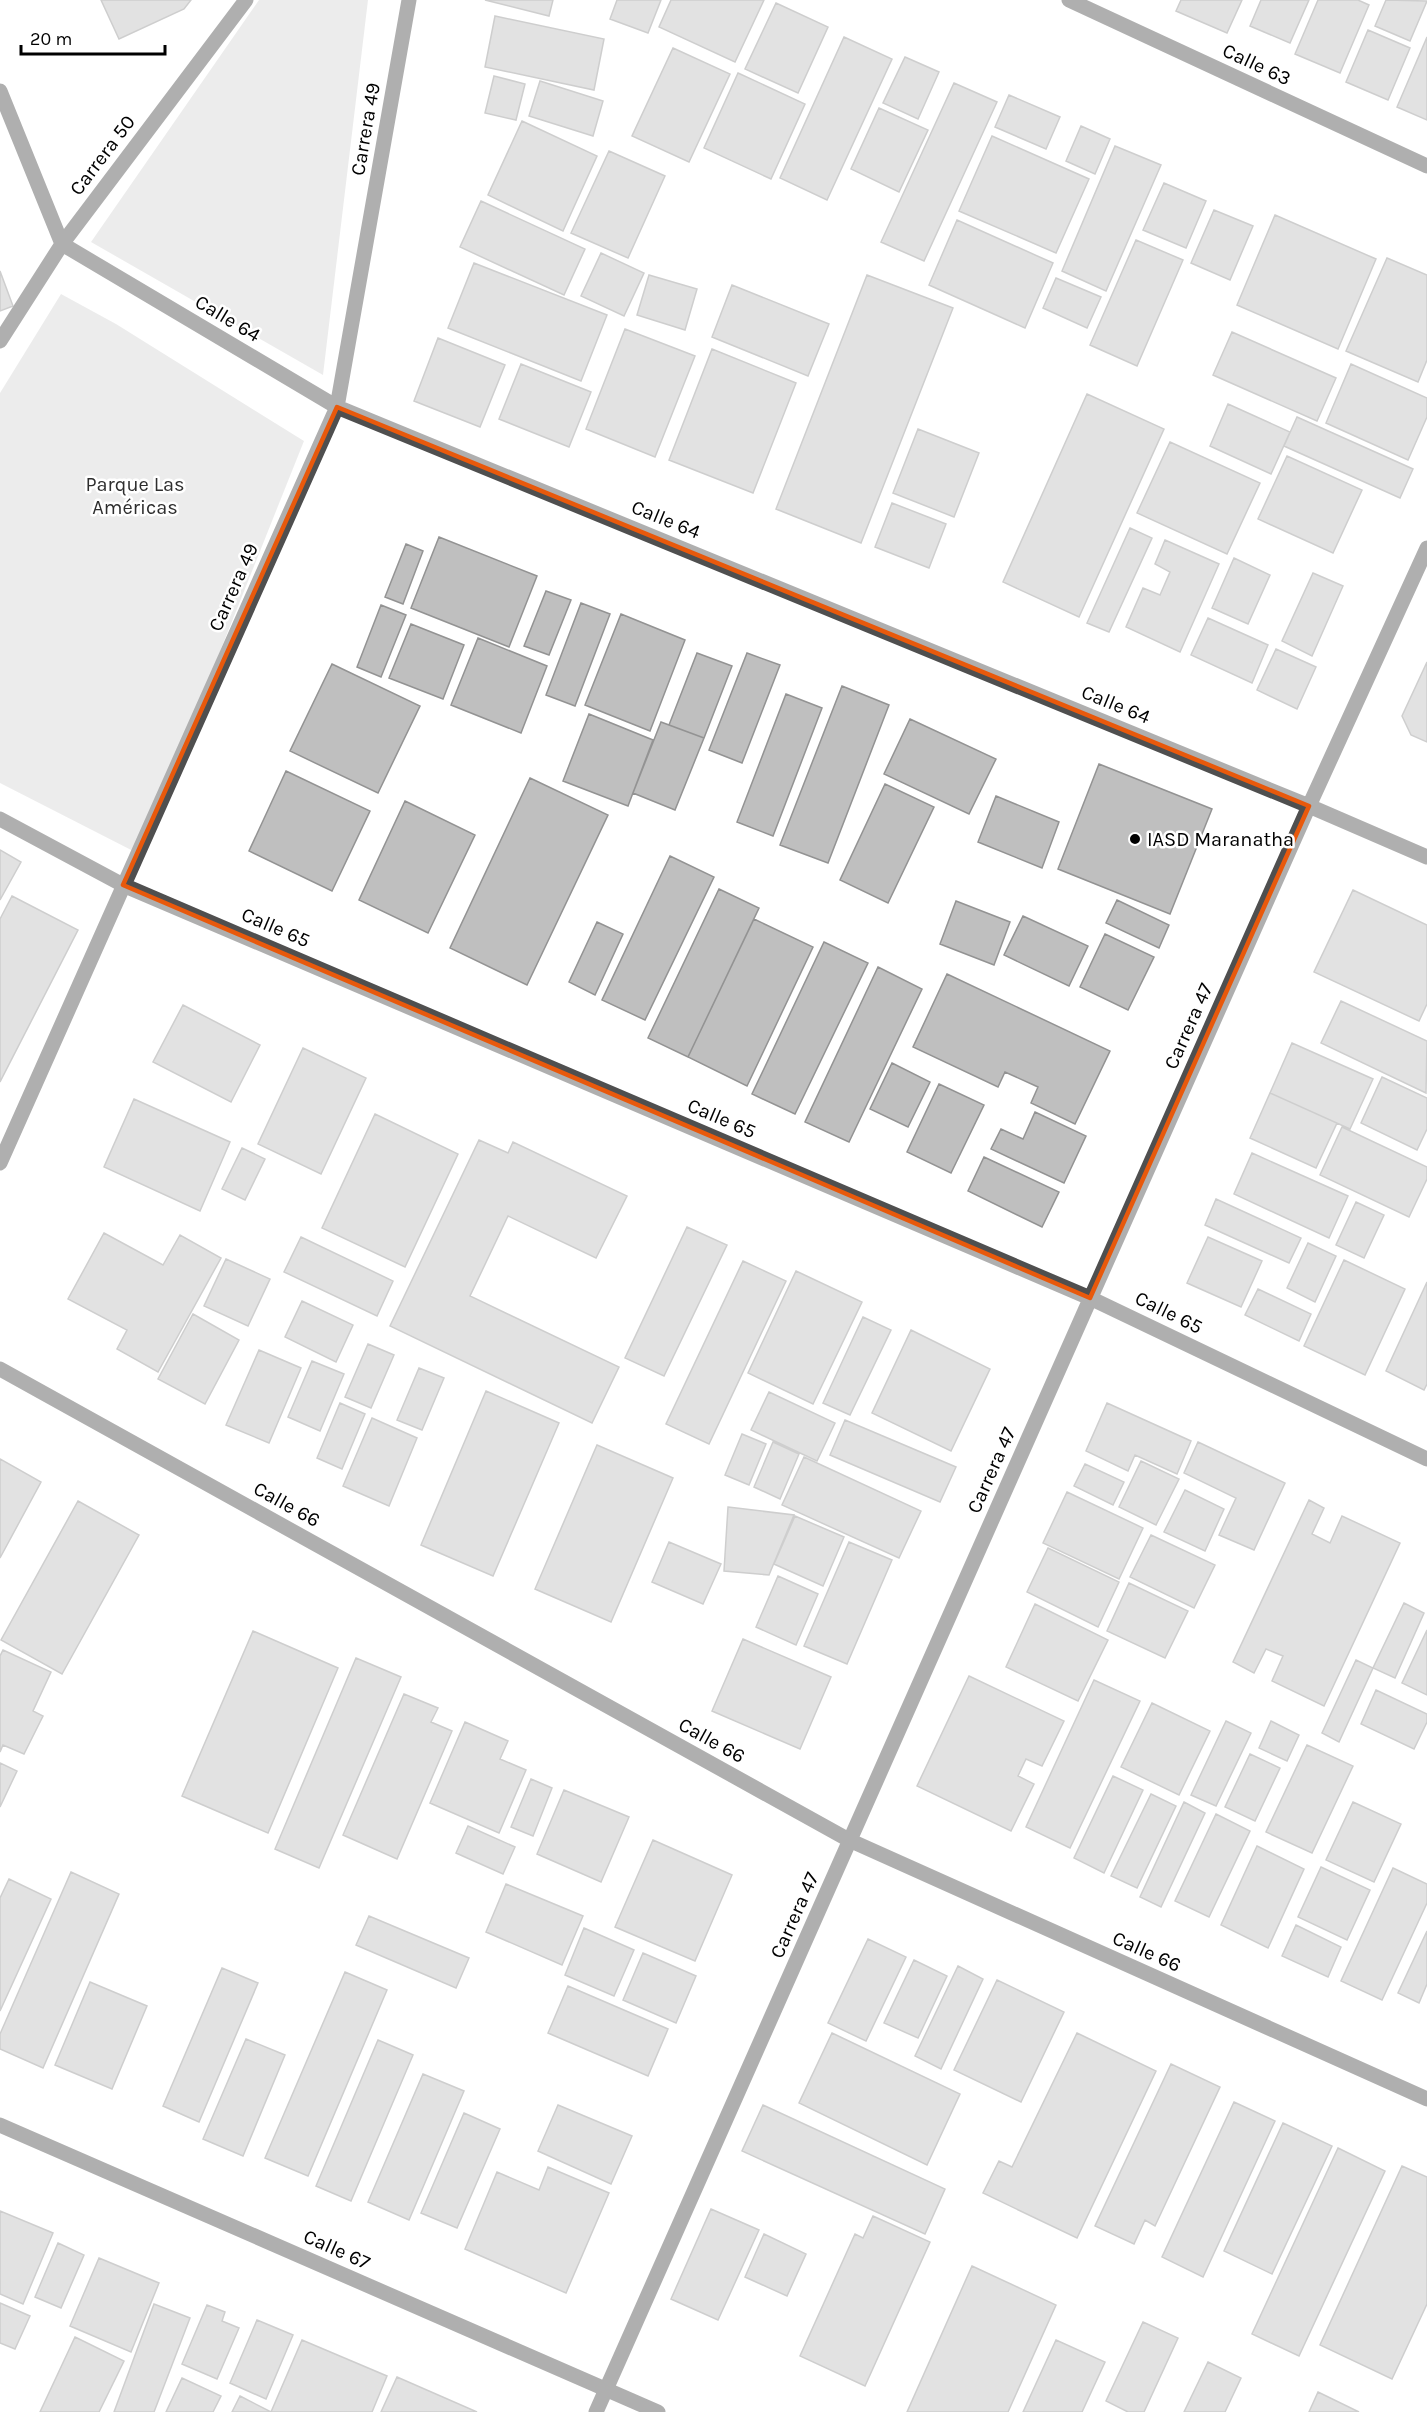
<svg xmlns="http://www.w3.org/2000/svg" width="1427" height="2412" font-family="Karla,sans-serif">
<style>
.green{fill:#d6d6d6}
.building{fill:#bfbfbf;stroke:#939393;stroke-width:1.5}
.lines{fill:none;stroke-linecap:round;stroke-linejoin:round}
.minor{stroke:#4f4f4f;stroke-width:15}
.marked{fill:none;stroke:#e8590c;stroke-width:4.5;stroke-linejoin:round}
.poi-dot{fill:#000;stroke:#fff;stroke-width:2}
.labels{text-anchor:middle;stroke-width:5;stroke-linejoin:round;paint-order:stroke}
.street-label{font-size:20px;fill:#000;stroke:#fff}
.park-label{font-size:20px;fill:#2d2d2d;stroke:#fff}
.poi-label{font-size:20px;fill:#000;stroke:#fff;text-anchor:start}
</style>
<rect width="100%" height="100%" fill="#fff"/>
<path class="green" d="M259,0H368L323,375L91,242Z
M61,294L116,324L304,441L139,854L0,783V393Z"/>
<path class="building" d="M101,0H191L184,9L119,39Z
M485,0H553L549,16Z
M617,0H661L648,33L610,19Z
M671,0H764L735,62L659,27Z
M1181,0H1180H1242L1227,33L1176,11Z
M1261,0H1309L1290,43L1250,26Z
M1318,0H1358L1369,5L1340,73L1295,54Z
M1386,0L1427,1L1410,41L1375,26Z
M776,3L828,27L798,93L745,69Z
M495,16L604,39L594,90L485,67Z
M1368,30L1410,48L1388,100L1346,82Z
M844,37L892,59L827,200L780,178Z
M1427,37V120L1397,107Z
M673,48L730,74L689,162L632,136Z
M905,57L939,72L918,119L883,103Z
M738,73L805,104L771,179L704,148Z
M494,76L525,84L516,120L485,113Z
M540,81L603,101L593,136L529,116Z
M954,83L997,102L924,261L881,242Z
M1009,95L1060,117L1046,149L995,127Z
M879,108L928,130L899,192L851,169Z
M522,121L597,156L563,231L488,195Z
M1081,126L1110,139L1095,174L1066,161Z
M992,136L1089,179L1056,253L959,211Z
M1115,146L1161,165L1106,291L1062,271Z
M609,151L665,176L628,258L571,233Z
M1164,183L1206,201L1186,248L1143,230Z
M481,201L585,249L564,295L460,247Z
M1214,210L1253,226L1230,280L1191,263Z
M1275,215L1376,259L1338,349L1237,305Z
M957,220L1053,263L1025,328L929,285Z
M1136,240L1183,260L1137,366L1090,345Z
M601,253L644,273L624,316L581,296Z
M1387,258L1427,275V360L1418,382L1346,351Z
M474,263L607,315L581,381L448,328Z
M0,271L13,306L0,311Z
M649,275L697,289L685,330L637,315Z
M867,275L953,308L861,543L776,509Z
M1056,278L1101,297L1087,328L1043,308Z
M732,285L829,324L808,376L712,337Z
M625,329L695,356L655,457L586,429Z
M1232,332L1336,378L1317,421L1213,375Z
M438,338L505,365L480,427L414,401Z
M712,349L796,383L753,493L669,460Z
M521,364L591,392L569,447L499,419Z
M1351,364L1427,398V417L1408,460L1326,423Z
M1087,394L1164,429L1079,617L1003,582Z
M1228,404L1290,432L1271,474L1210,446Z
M1297,417L1413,469L1400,498L1284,446Z
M918,429L979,453L954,517L893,493Z
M1170,442L1260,483L1227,554L1137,513Z
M1287,456L1362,490L1333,553L1258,519Z
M892,503L946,524L929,568L875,547Z
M1130,528L1152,538L1109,632L1087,623Z
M439,537L537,576L509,647L411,608Z
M1165,540L1219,564L1180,652L1126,627L1143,588L1160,595L1170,572L1155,564Z
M406,544L423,551L403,604L385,597Z
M1234,558L1270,575L1248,624L1212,608Z
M1313,573L1343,586L1312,656L1282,641Z
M546,591L571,600L549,655L524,646Z
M581,603L610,614L575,706L546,695Z
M381,605L406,615L381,677L357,667Z
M621,614L685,640L650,731L585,705Z
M1208,618L1268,645L1252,683L1191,655Z
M411,624L464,645L443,699L389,678Z
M478,638L547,666L521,733L451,705Z
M1276,649L1316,667L1297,709L1257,690Z
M697,653L732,666L704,738L669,725Z
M747,653L780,665L742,763L709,750Z
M1427,662V742L1411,735L1402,716Z
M332,664L420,706L378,793L290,751Z
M842,686L889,705L828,863L780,845Z
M786,694L822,708L773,836L737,822Z
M589,714L653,740L628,806L563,781Z
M910,719L996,759L969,814L884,774Z
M661,722L704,738L675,810L633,793Z
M1099,764L1212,809L1170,914L1058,869Z
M286,771L370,811L332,891L249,851Z
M530,778L608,815L527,985L450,948Z
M885,784L934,807L888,903L840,880Z
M996,796L1059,822L1042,868L978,842Z
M405,801L475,835L428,933L359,900Z
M0,850L21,862L0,900Z
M670,856L714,877L645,1020L602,1000Z
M719,889L759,908L688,1057L648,1038Z
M1353,890L1427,925V1004L1419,1021L1314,972Z
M12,896L78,930L0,1082V919Z
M1117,900L1169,925L1159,948L1106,923Z
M956,901L1010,922L994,965L940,944Z
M1023,916L1088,946L1069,986L1004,955Z
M754,919L813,947L747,1086L688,1057Z
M597,922L623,934L595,995L569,982Z
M1105,934L1154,957L1128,1010L1080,987Z
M824,942L868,963L795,1114L752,1094Z
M878,967L922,989L849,1142L805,1122Z
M947,974L1110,1051L1075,1124L1031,1103L1038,1087L1005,1072L998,1087L913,1047Z
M1341,1001L1427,1041L1426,1093L1321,1043Z
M183,1005L260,1045L231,1102L153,1062Z
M1292,1043L1373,1079L1350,1129L1270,1093Z
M303,1048L366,1078L321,1174L258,1144Z
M892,1063L930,1082L908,1127L870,1109Z
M1382,1077L1427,1098V1129L1417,1150L1361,1123Z
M939,1084L984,1105L951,1173L907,1152Z
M1270,1093L1337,1123L1316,1168L1250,1138Z
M134,1099L230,1142L200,1211L104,1167Z
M1035,1112L1086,1136L1064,1183L991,1149L1001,1129L1023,1139Z
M375,1114L458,1154L405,1267L322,1228Z
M1342,1127L1427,1167V1179L1409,1217L1320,1175Z
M479,1140L508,1153L513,1142L627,1196L596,1258L508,1216L470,1296L619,1367L592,1423L390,1326Z
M242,1148L265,1159L245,1200L222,1189Z
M1252,1153L1348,1196L1329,1238L1234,1194Z
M984,1157L1059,1192L1042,1227L968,1191Z
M1216,1199L1301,1238L1289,1263L1205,1225Z
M1356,1202L1384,1215L1364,1258L1336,1245Z
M687,1227L727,1245L664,1376L625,1358Z
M104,1233L163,1265L180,1235L221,1258L158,1372L117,1349L127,1330L68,1299Z
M301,1237L393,1281L377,1316L284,1272Z
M1208,1237L1262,1261L1241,1307L1187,1283Z
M1308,1243L1336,1256L1315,1302L1287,1288Z
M226,1259L270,1279L248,1326L204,1306Z
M1344,1260L1405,1289L1365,1375L1304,1346Z
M743,1261L786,1281L709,1444L666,1424Z
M796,1271L862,1302L813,1404L748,1373Z
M1427,1282V1384L1424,1390L1386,1371Z
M1258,1289L1311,1314L1299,1341L1245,1315Z
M302,1301L353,1325L336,1362L285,1337Z
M193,1314L239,1340L205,1404L158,1379Z
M863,1317L891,1330L850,1415L823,1403Z
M911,1330L990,1369L951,1451L872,1413Z
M368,1344L394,1355L371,1408L345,1397Z
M259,1350L301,1368L269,1443L226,1425Z
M312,1361L344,1374L320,1431L288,1417Z
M419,1368L444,1378L422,1430L397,1420Z
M486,1391L559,1423L493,1576L421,1545Z
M769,1392L835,1423L817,1461L751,1430Z
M340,1403L365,1414L342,1469L317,1458Z
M1107,1403L1191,1441L1177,1474L1135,1455L1128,1471L1086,1451Z
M372,1418L417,1438L389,1506L343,1486Z
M845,1420L956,1467L940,1502L830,1455Z
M742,1434L766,1444L749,1485L725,1475Z
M773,1442L799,1454L780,1499L754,1487Z
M1198,1442L1285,1483L1254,1550L1219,1535L1236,1498L1184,1473Z
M597,1445L673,1478L611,1622L535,1589Z
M804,1457L921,1511L899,1558L782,1505Z
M0,1459L41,1482L0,1558Z
M1141,1461L1179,1479L1156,1525L1119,1507Z
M1085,1464L1124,1482L1113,1505L1074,1486Z
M1185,1490L1224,1509L1205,1551L1164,1532Z
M1067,1492L1143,1528L1119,1579L1043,1543Z
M1309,1500L1324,1508L1312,1534L1330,1543L1342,1516L1400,1543L1324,1706L1272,1681L1283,1656L1266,1649L1254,1673L1233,1662Z
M78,1501L139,1535L62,1674L1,1640Z
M728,1507L794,1515L769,1575L724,1571Z
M795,1516L844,1537L823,1586L774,1564Z
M1151,1535L1215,1565L1194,1608L1130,1577Z
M669,1542L721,1564L703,1604L652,1582Z
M849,1542L892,1560L847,1664L804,1646Z
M1048,1548L1119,1582L1098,1627L1027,1592Z
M778,1576L818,1594L796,1645L756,1627Z
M1129,1583L1188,1611L1165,1658L1107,1631Z
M1404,1603L1424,1613L1395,1678L1373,1668Z
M1035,1604L1108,1640L1078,1701L1006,1667Z
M1427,1630V1695L1402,1683Z
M253,1631L338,1668L268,1833L182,1796Z
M743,1639L831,1677L800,1749L712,1711Z
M3,1650L51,1672L33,1711L43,1716L24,1754L3,1745L0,1752V1656Z
M356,1658L401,1677L319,1868L275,1849Z
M1356,1660L1373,1668L1339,1742L1322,1733Z
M969,1676L1064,1721L1042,1766L1026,1759L1018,1776L1034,1784L1011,1831L917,1786Z
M1094,1680L1140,1701L1070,1848L1026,1827Z
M1376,1690L1427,1714V1722L1414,1749L1361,1724Z
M404,1694L438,1708L431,1722L452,1731L397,1859L343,1835Z
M1152,1703L1210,1731L1179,1795L1121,1767Z
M1226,1721L1251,1733L1216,1806L1191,1795Z
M1271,1721L1299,1735L1287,1761L1259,1748Z
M465,1722L508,1741L500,1759L526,1770L499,1833L430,1803Z
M1307,1745L1353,1766L1312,1853L1266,1832Z
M1250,1754L1280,1768L1255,1821L1225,1807Z
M0,1763L17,1771L0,1807Z
M1113,1776L1143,1790L1104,1873L1074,1858Z
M531,1779L552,1788L533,1836L511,1827Z
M564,1790L629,1817L601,1882L537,1854Z
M1151,1794L1176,1806L1137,1888L1111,1876Z
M1184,1802L1205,1813L1161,1907L1140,1897Z
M1353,1802L1401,1824L1374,1882L1326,1860Z
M1216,1814L1250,1831L1209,1917L1175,1901Z
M468,1826L515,1847L503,1874L456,1853Z
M653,1840L732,1875L695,1961L615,1927Z
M1257,1846L1304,1869L1268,1948L1221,1925Z
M1321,1867L1370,1890L1347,1940L1298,1917Z
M1393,1868L1427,1884V1903L1382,2000L1341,1981Z
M71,1872L119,1894L43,2068L0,2049V2034Z
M9,1879L51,1899L0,2011V1898Z
M506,1884L583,1916L562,1965L486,1932Z
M369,1916L469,1958L456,1988L356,1945Z
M1296,1925L1341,1947L1328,1977L1282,1956Z
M584,1928L634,1950L614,1996L565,1975Z
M1427,1931V1984L1419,2003L1398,1993Z
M868,1939L906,1957L866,2041L828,2023Z
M643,1953L696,1976L676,2023L623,2000Z
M914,1960L947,1976L918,2038L884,2023Z
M958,1966L983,1979L941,2069L915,2056Z
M222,1968L258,1983L199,2122L163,2106Z
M345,1972L387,1990L308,2176L265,2158Z
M997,1980L1064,2012L1021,2102L954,2070Z
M90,1982L147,2006L112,2089L55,2065Z
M568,1986L668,2029L648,2076L548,2033Z
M832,2033L960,2094L927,2165L799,2103Z
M1077,2033L1156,2071L1077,2238L983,2193L999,2161L1012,2167Z
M246,2039L285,2055L243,2156L203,2139Z
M378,2040L413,2055L351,2201L316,2186Z
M1171,2064L1220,2087L1155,2226L1145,2220L1134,2244L1095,2226Z
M423,2074L464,2091L409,2220L368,2202Z
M1234,2102L1275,2121L1203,2277L1162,2257Z
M558,2105L632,2136L611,2184L538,2151Z
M763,2105L945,2189L925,2234L742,2151Z
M464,2113L500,2129L457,2228L421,2213Z
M1283,2123L1332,2146L1272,2274L1224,2251Z
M1338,2148L1385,2171L1299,2356L1252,2334Z
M1402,2166L1427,2177V2304L1392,2379L1320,2345Z
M548,2167L609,2193L566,2293L465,2249L497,2172L539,2190Z
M711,2209L759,2230L718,2320L671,2299Z
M0,2211L53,2233L23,2304L0,2294Z
M873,2216L930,2242L865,2386L800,2356L855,2234L863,2238Z
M764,2234L806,2254L787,2296L745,2277Z
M58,2243L84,2255L61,2308L35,2297Z
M99,2258L159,2283L131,2352L70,2326Z
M972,2266L1056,2305L1008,2412H907Z
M0,2303L30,2316L15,2349L0,2343Z
M154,2304L190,2318L154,2412H114Z
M207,2305L225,2312L222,2321L239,2328L217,2379L182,2364Z
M257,2320L293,2335L266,2399L230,2383Z
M1143,2322L1178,2338L1144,2412H1128L1106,2401Z
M75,2337L124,2361L99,2412H40Z
M302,2340L387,2376L372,2412H271Z
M1056,2340L1105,2362L1082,2412H1023Z
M1208,2362L1241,2378L1225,2412H1184Z
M397,2377L477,2412H381Z
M182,2378L221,2396L213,2412H166Z
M1318,2392L1359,2412H1309Z
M240,2396L271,2412H232Z"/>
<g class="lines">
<path class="minor" d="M1069,0L1427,166
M0,91L62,244L337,407L1309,806L1427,857
M0,341L62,244L246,0
M0,819L123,885L1090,1298L1427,1459
M0,1163L337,407L409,0
M0,1369L849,1840L1427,2099
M0,2125L658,2412
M596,2412L1309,806L1427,548"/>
</g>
<path d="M0 0H1427V2412H0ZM337,407L1309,806L1090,1298L123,885Z" fill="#fff" fill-opacity=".55" fill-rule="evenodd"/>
<path class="marked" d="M337,407L1309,806L1090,1298L123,885Z"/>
<circle class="poi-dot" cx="1135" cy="839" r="6"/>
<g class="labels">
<g class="street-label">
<text transform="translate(1257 64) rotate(25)" y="7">Calle 63</text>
<text transform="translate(365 129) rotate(-80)" y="7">Carrera 49</text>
<text transform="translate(102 155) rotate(-53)" y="7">Carrera 50</text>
<text transform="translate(228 318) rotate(31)" y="7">Calle 64</text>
<text transform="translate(666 519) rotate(22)" y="7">Calle 64</text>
<text transform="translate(233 587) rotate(-66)" y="7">Carrera 49</text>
<text transform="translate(1116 704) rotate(22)" y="7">Calle 64</text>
<text transform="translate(276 927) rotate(23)" y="7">Calle 65</text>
<text transform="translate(1188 1026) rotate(-66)" y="7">Carrera 47</text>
<text transform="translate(722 1118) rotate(23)" y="7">Calle 65</text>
<text transform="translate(1169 1312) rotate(26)" y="7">Calle 65</text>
<text transform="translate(991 1470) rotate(-66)" y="7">Carrera 47</text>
<text transform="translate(287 1504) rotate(29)" y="7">Calle 66</text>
<text transform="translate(712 1740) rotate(29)" y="7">Calle 66</text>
<text transform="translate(794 1915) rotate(-66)" y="7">Carrera 47</text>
<text transform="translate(1147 1951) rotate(24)" y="7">Calle 66</text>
<text transform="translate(337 2249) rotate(24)" y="7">Calle 67</text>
</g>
<g class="park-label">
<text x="135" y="491">Parque Las<tspan x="135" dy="23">Américas</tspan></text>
</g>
<g class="poi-label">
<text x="1147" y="846">IASD Maranatha</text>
</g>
</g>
<path d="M21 45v9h144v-9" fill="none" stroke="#000000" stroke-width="3"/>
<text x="30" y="45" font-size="18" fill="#000000" stroke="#ffffff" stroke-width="4.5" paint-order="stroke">20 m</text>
</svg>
